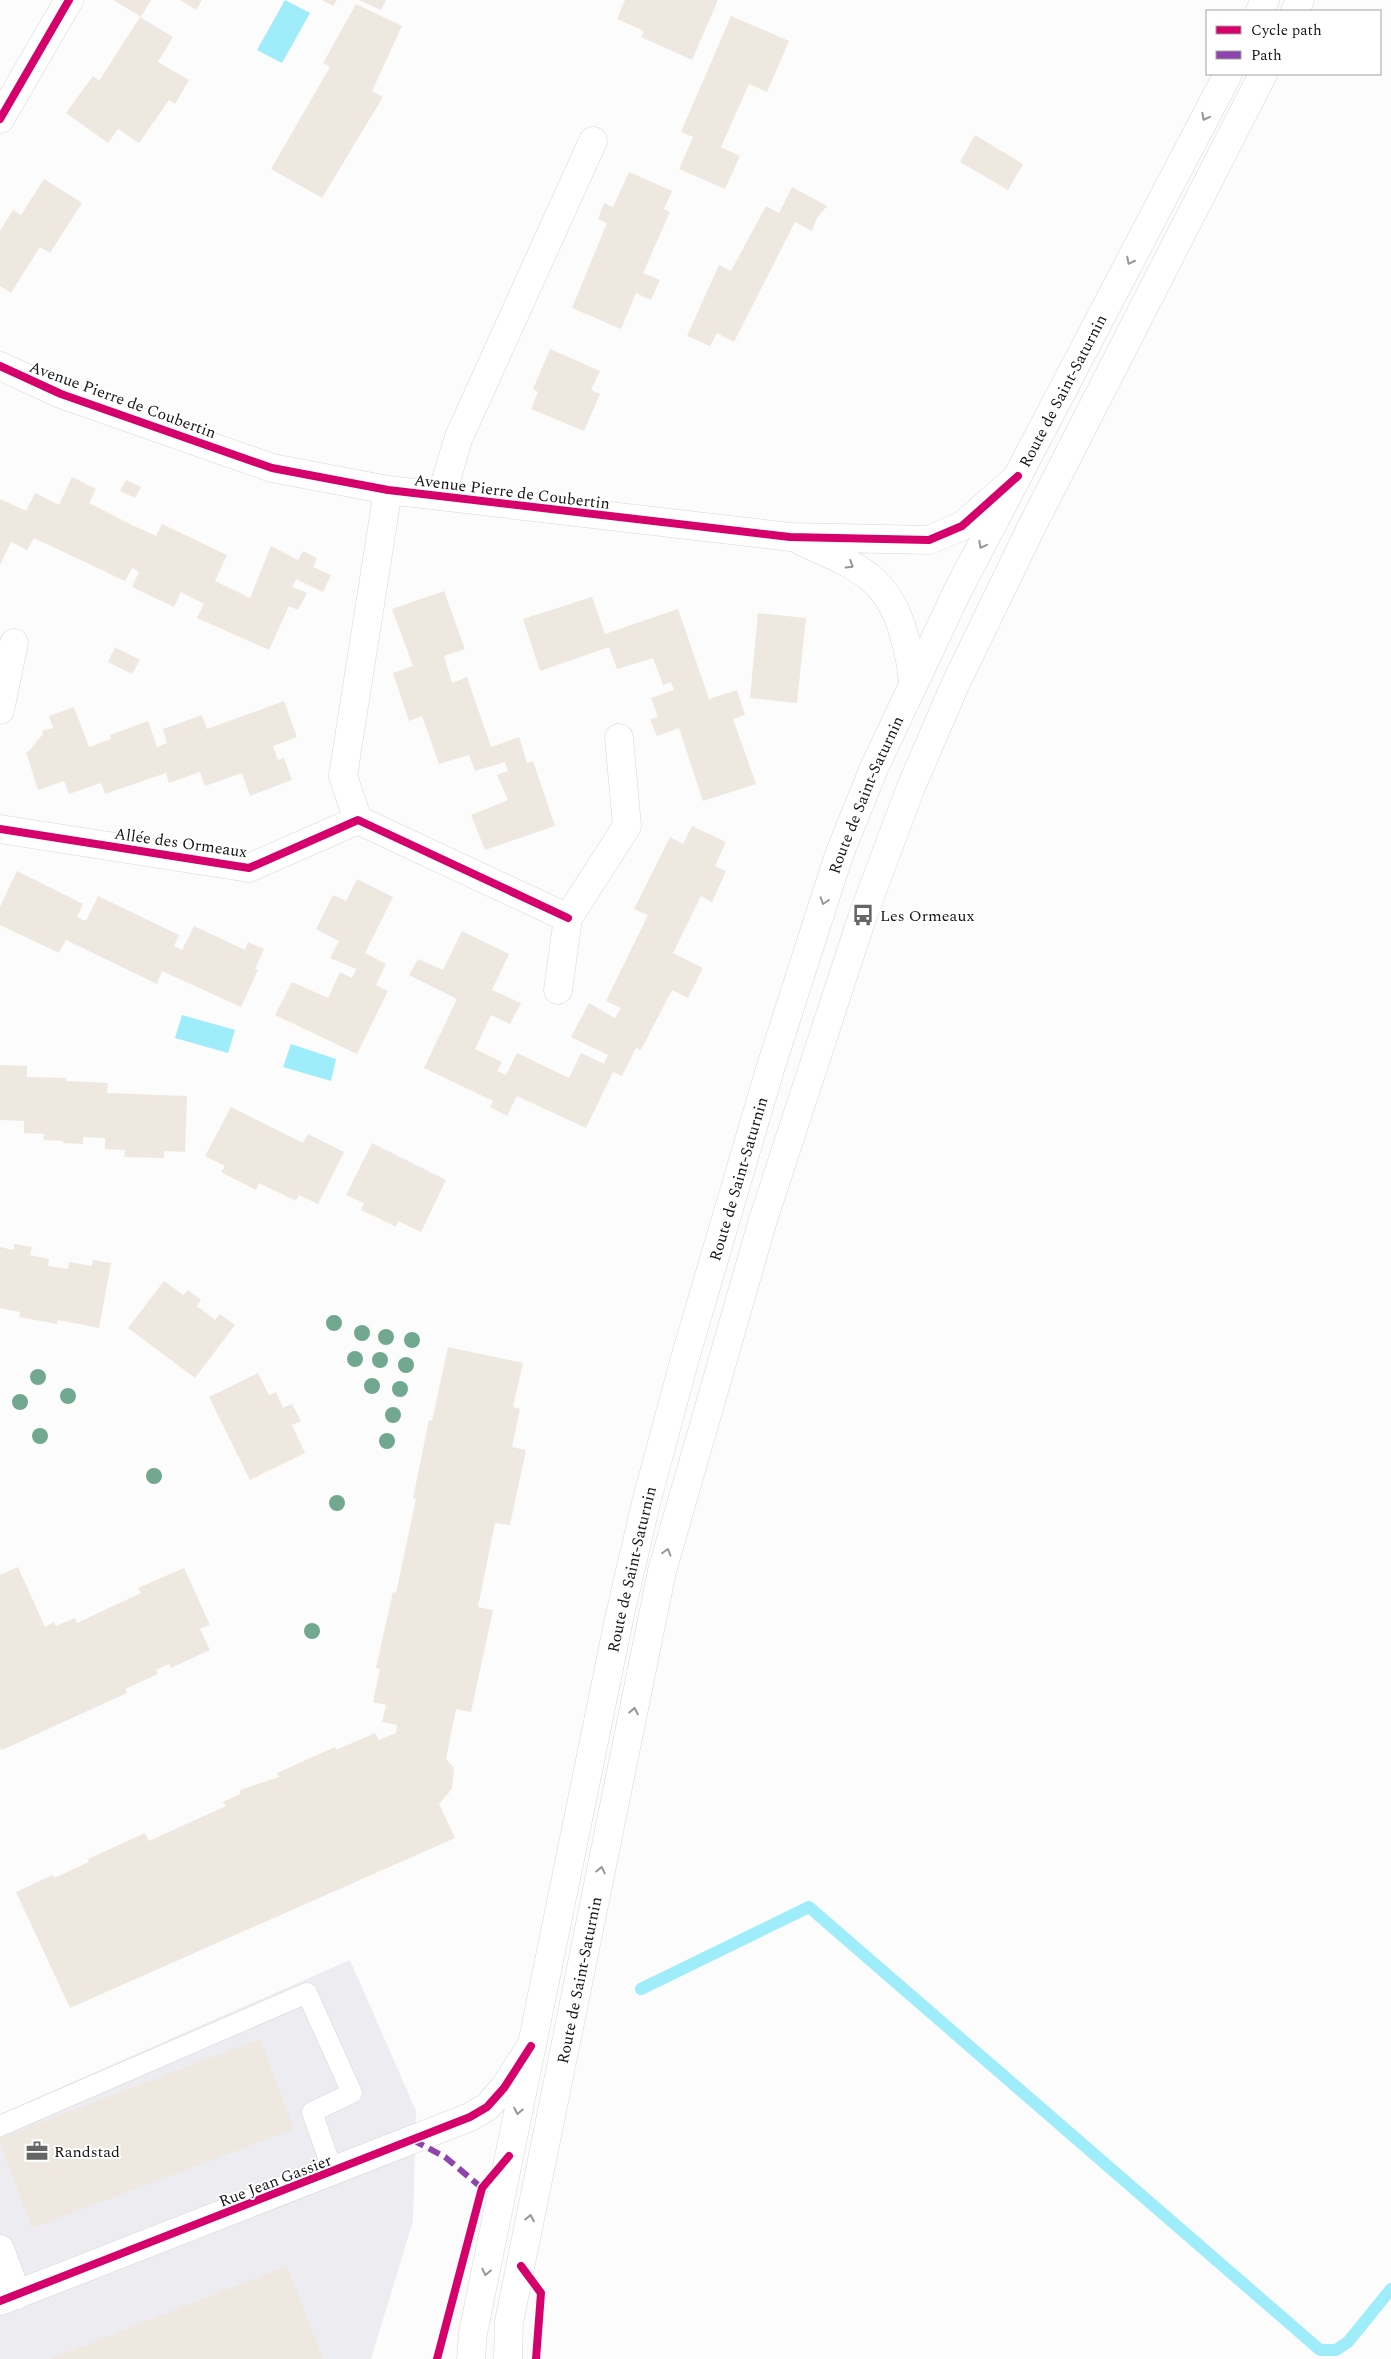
<svg xmlns="http://www.w3.org/2000/svg" width="1391" height="2359" font-family="Spectral,serif">
<style>
.built{fill:#edecf1}
.water{fill:#9fedfa}
.lines{fill:none;stroke-linecap:round;stroke-linejoin:round}
.stream{stroke:#9fedfa;stroke-width:12}
.building{fill:#eee8e0}
.lane-casing{stroke:#d7d7d7;stroke-width:21}
.street-casing{stroke:#d7d7d7;stroke-width:29}
.secondary-casing{stroke:#d7d7d7;stroke-width:29}
.lane{stroke:#fff;stroke-width:20}
.street{stroke:#fff;stroke-width:28}
.secondary{stroke:#fff;stroke-width:28}
.quiet{stroke:#8e44ad;stroke-width:6;stroke-dasharray:12 6;stroke-linecap:butt}
.cycleway-casing{stroke:#fff;stroke-width:11}
.cycleway{stroke:#d6006c;stroke-width:8}
.tree{fill:#72a88f}
.oneway{stroke:#969696}
.labels{text-anchor:middle;stroke-width:4;stroke-linejoin:round;paint-order:stroke}
.street-label{font-size:16px;fill:#161616;stroke:#fff}
.poi-label{font-size:16px;fill:#161616;stroke:#fff;text-anchor:start}
</style>
<rect width="100%" height="100%" fill="#fcfcfc"/>
<path class="built" d="M350,1960L416,2111L413,2221L371,2359H0V2114Z"/>
<path class="water" d="M285,0L310,13L282,63L257,50Z
M182,1015L235,1030L228,1053L175,1038Z
M291,1044L336,1059L331,1081L283,1067Z"/>
<g class="lines">
<path class="stream" d="M641,1989L809,1907L1320,2350H1336L1348,2342L1391,2289"/>
</g>
<path class="building" d="M113,0H151L141,17Z
M180,0H202L196,10Z
M322,0H337L333,6Z
M359,0H386L381,10Z
M625,0H718L692,60L641,37L644,31L617,19Z
M356,4L402,26L372,91L383,97L322,198L271,169L330,67L323,63Z
M731,16L789,41L767,92L749,84L721,147L740,156L725,189L679,169L693,137L681,132Z
M140,17L173,37L158,62L189,80L175,104L169,100L139,143L118,129L108,143L66,113L93,76L99,81Z
M975,135L1023,164L1008,190L960,162Z
M629,172L672,191L664,209L670,212L643,273L660,280L651,300L636,293L621,329L572,308L607,223L598,219L604,203L613,207Z
M44,179L82,203L50,253L40,247L11,293L0,286V231L13,210L21,215Z
M792,187L827,206L817,218L812,231L795,222L734,342L717,333L710,346L687,336L719,265L731,271L766,206L779,213Z
M550,349L600,371L591,390L600,394L584,431L531,409L538,392L533,389Z
M72,477L96,489L89,503L132,525L156,536L162,524L227,555L215,581L250,598L271,546L298,560L303,551L317,558L313,567L331,575L323,592L296,579L292,587L307,593L298,610L289,606L269,650L197,618L204,604L181,592L174,607L132,587L139,572L132,568L125,581L34,538L27,550L11,542L0,565V499L26,511L35,493L59,505Z
M126,480L141,487L135,498L120,491Z
M444,591L465,649L444,656L452,683L467,677L491,747L519,737L527,763L533,761L555,826L485,850L471,815L508,800L497,775L508,771L505,762L475,771L469,755L439,764L422,716L409,721L393,673L413,666L392,609Z
M592,597L605,634L678,609L709,699L737,690L745,715L733,719L756,784L703,801L679,728L657,736L650,719L658,717L651,698L674,690L671,682L663,685L653,658L617,669L609,647L540,671L523,619Z
M758,613L806,618L797,703L750,698Z
M115,647L140,660L132,674L108,662Z
M284,701L297,737L273,746L278,760L284,758L292,780L250,796L242,773L205,786L200,772L169,783L166,773L105,794L101,783L69,794L64,781L38,790L26,752L29,751L43,734L42,731L53,728L49,716L74,707L89,747L111,739L110,735L148,721L157,747L167,743L163,729L202,715L207,729Z
M692,826L726,842L715,866L726,871L712,902L701,896L673,953L703,968L688,998L672,990L641,1050L636,1048L622,1076L613,1072L586,1128L517,1096L507,1116L490,1107L493,1101L424,1068L457,999L409,975L418,959L443,970L462,931L509,954L492,990L521,1003L510,1024L491,1015L475,1049L502,1062L497,1071L506,1075L517,1053L569,1078L581,1053L604,1064L608,1055L571,1037L589,1003L615,1018L621,1008L606,1001L648,915L634,909L670,837L683,844Z
M17,871L83,904L77,917L86,921L98,896L179,935L174,946L182,950L194,926L245,950L248,942L264,949L255,969L258,970L241,1007L162,971L157,984L66,940L59,953L0,925V907Z
M357,879L393,897L365,953L386,964L376,985L388,991L357,1054L275,1015L292,982L328,998L340,972L352,978L356,969L330,958L339,941L316,929L333,895L346,901Z
M0,1065L27,1066V1077L66,1078V1081L108,1083L107,1093L187,1096L185,1152L164,1151V1158L124,1157L125,1150L105,1149V1138L83,1137V1144L63,1143V1141L43,1140L44,1134L24,1133V1121L0,1120Z
M231,1107L303,1143L308,1134L344,1152L318,1204L299,1195L296,1201L259,1183L256,1190L221,1172L225,1166L205,1156Z
M372,1143L446,1180L421,1232L398,1221L396,1227L380,1219L361,1210L364,1203L346,1195Z
M14,1244L32,1247L30,1255L49,1259L48,1266L68,1269L69,1262L92,1266L93,1260L111,1263L99,1328L58,1320L57,1324L19,1317L20,1312L0,1308V1247L14,1250Z
M164,1281L183,1295L188,1290L201,1300L197,1306L215,1320L220,1314L235,1325L195,1378L128,1328Z
M448,1347L523,1363L513,1407L520,1409L512,1447L526,1450L510,1525L495,1523L478,1607L493,1610L471,1712L456,1709L446,1759L454,1768L452,1789L439,1804L455,1838L70,2008L16,1892L53,1875L54,1878L89,1862L88,1859L145,1833L149,1841L226,1806L223,1802L240,1794V1790L279,1777L277,1773L335,1747L336,1750L375,1733L379,1740L396,1733L397,1725L382,1722L386,1705L373,1702L380,1669L376,1668L393,1592L396,1593L416,1499L413,1498L429,1420L432,1421Z
M258,1373L269,1395L276,1392L283,1408L292,1404L301,1421L292,1425L305,1453L250,1480L209,1397Z
M18,1567L45,1627L54,1622L56,1626L75,1618L77,1623L141,1593L138,1588L184,1568L210,1625L200,1629L210,1650L171,1668L169,1664L156,1670L158,1674L125,1689L127,1693L2,1750L0,1747V1575Z
M260,2039L294,2129L32,2228L0,2143V2138Z
M287,2266L323,2359H50Z"/>
<g class="lines">
<g class="lane-casing">
<path id="lane" d="M0,2126L307,1993L352,2093L312,2112L333,2172"/>
</g>
<g class="street-casing">
<path id="street" d="M0,119L69,0
M0,366L61,394L272,468L388,490L790,537L929,540L962,526L1014,480
M441,496L459,437L593,141
M801,541C853,565 888,575 904,635C909,652 912,667 913,685
M0,710L14,643
M358,820L343,776L388,490
M0,829L249,868L358,820L568,918
M558,990L568,918L627,826L619,738
M0,2249L17,2295
M0,2301L470,2117L487,2107L504,2088L531,2046"/>
</g>
<g class="secondary-casing">
<g id="secondary">
<path d="M1260,11L1265,0"/>
<path d="M1295,11L1300,0"/>
<path id="s1" d="M471,2359L473,2333L619,1619L646,1503L685,1358L771,1066L839,855L874,768L958,590L1228,74"/>
<path id="s2" d="M508,2359L509,2322L662,1571L763,1220L863,915L911,787L955,685L1030,530L1263,74"/>
</g>
</g>
<use href="#lane" class="lane"/>
<use href="#street" class="street"/>
<use href="#secondary" class="secondary"/>
<path class="quiet" d="M413,2140L445,2157L482,2188L481,2192"/>
<g class="cycleway-casing">
<path id="cycleway" d="M0,119L69,0
M0,366L61,394L272,468L388,490L790,537L929,540L962,526L1018,476
M0,829L249,868L358,820L568,918
M521,2266L541,2293L536,2359
M0,2301L470,2117L487,2107L504,2088L531,2046
M437,2359L482,2188L509,2156"/>
</g>
<use href="#cycleway" class="cycleway"/>
</g>
<g class="tree">
<circle cx="334" cy="1323" r="8"/>
<circle cx="362" cy="1333" r="8"/>
<circle cx="386" cy="1337" r="8"/>
<circle cx="412" cy="1340" r="8"/>
<circle cx="355" cy="1359" r="8"/>
<circle cx="380" cy="1360" r="8"/>
<circle cx="406" cy="1365" r="8"/>
<circle cx="38" cy="1377" r="8"/>
<circle cx="372" cy="1386" r="8"/>
<circle cx="400" cy="1389" r="8"/>
<circle cx="68" cy="1396" r="8"/>
<circle cx="20" cy="1402" r="8"/>
<circle cx="393" cy="1415" r="8"/>
<circle cx="40" cy="1436" r="8"/>
<circle cx="387" cy="1441" r="8"/>
<circle cx="154" cy="1476" r="8"/>
<circle cx="337" cy="1503" r="8"/>
<circle cx="312" cy="1631" r="8"/>
</g>
<defs><path id="oneway-chevron" d="M-2-3.5L2.5 0L-2 3.5" fill="none" stroke-width="1.6" stroke-linecap="round" stroke-linejoin="round" transform="scale(1.25)"/></defs>
<g class="oneway">
<use href="#oneway-chevron" transform="translate(1205 117) rotate(118)"/>
<use href="#oneway-chevron" transform="translate(1130 261) rotate(117)"/>
<use href="#oneway-chevron" transform="translate(982 545) rotate(118)"/>
<use href="#oneway-chevron" transform="translate(850 565) rotate(32)"/>
<use href="#oneway-chevron" transform="translate(824 901) rotate(108)"/>
<use href="#oneway-chevron" transform="translate(667 1552) rotate(-74)"/>
<use href="#oneway-chevron" transform="translate(634 1711) rotate(-79)"/>
<use href="#oneway-chevron" transform="translate(601 1870) rotate(-78)"/>
<use href="#oneway-chevron" transform="translate(518 2111) rotate(101)"/>
<use href="#oneway-chevron" transform="translate(530 2218) rotate(-79)"/>
<use href="#oneway-chevron" transform="translate(486 2272) rotate(102)"/>
</g>
<defs>
<g id="bus-bare" transform="scale(1.725)"><path d="M-5-6H5V4H4V6H2V4H-2V6H-4V4H-5ZM-3.5-4V0h7V-4ZM-3.5 1.2v1.5H-2V1.2ZM2 1.2v1.5H3.5V1.2Z" fill="#666" stroke="#fff" stroke-width="2.5" paint-order="stroke"/></g>
<g id="office-bare" transform="scale(1.725)"><path d="M-6-3h4V-5.5h4V-3h4V5H-6ZM-1-4.5V-3h2v-1.5ZM-6 0V1H6V0Z" fill="#666" stroke="#fff" stroke-width="2.5" paint-order="stroke"/></g>
</defs>
<g fill-rule="evenodd">
<use href="#bus-bare" x="863" y="915"/>
<use href="#office-bare" x="37" y="2151"/>
</g>
<g class="labels">
<g class="street-label">
<text dy="6" stroke="none"><textPath href="#s1" startOffset="2066">Route de Saint-Saturnin</textPath></text>
<text transform="translate(123 399) rotate(20)" y="6">Avenue Pierre de Coubertin</text>
<text transform="translate(512 491) rotate(7)" y="6">Avenue Pierre de Coubertin</text>
<text dy="6" stroke="none"><textPath href="#s1" startOffset="1616">Route de Saint-Saturnin</textPath></text>
<text transform="translate(181 842) rotate(8)" y="6">Allée des Ormeaux</text>
<text dy="6" stroke="none"><textPath href="#s1" startOffset="1211">Route de Saint-Saturnin</textPath></text>
<text dy="6" stroke="none"><textPath href="#s1" startOffset="806">Route de Saint-Saturnin</textPath></text>
<text dy="6" stroke="none"><textPath href="#s2" startOffset="386">Route de Saint-Saturnin</textPath></text>
<text transform="translate(275 2180) rotate(-21)" y="6">Rue Jean Gassier</text>
</g>
<g class="poi-label">
<text x="880" y="921">Les Ormeaux</text>
<text x="54" y="2157">Randstad</text>
</g>
</g>
<rect x="1206" y="10" width="175" height="65" fill="#ffffff" stroke="#a2a2a2"/>
<rect x="1216" y="26" width="25" height="8" fill="#d6006c" stroke="#a2a2a2"/>
<text x="1251" y="35" font-size="15" fill="#161616">Cycle path</text>
<rect x="1216" y="51" width="25" height="8" fill="#8e44ad" stroke="#a2a2a2"/>
<text x="1251" y="60" font-size="15" fill="#161616">Path</text>
</svg>
